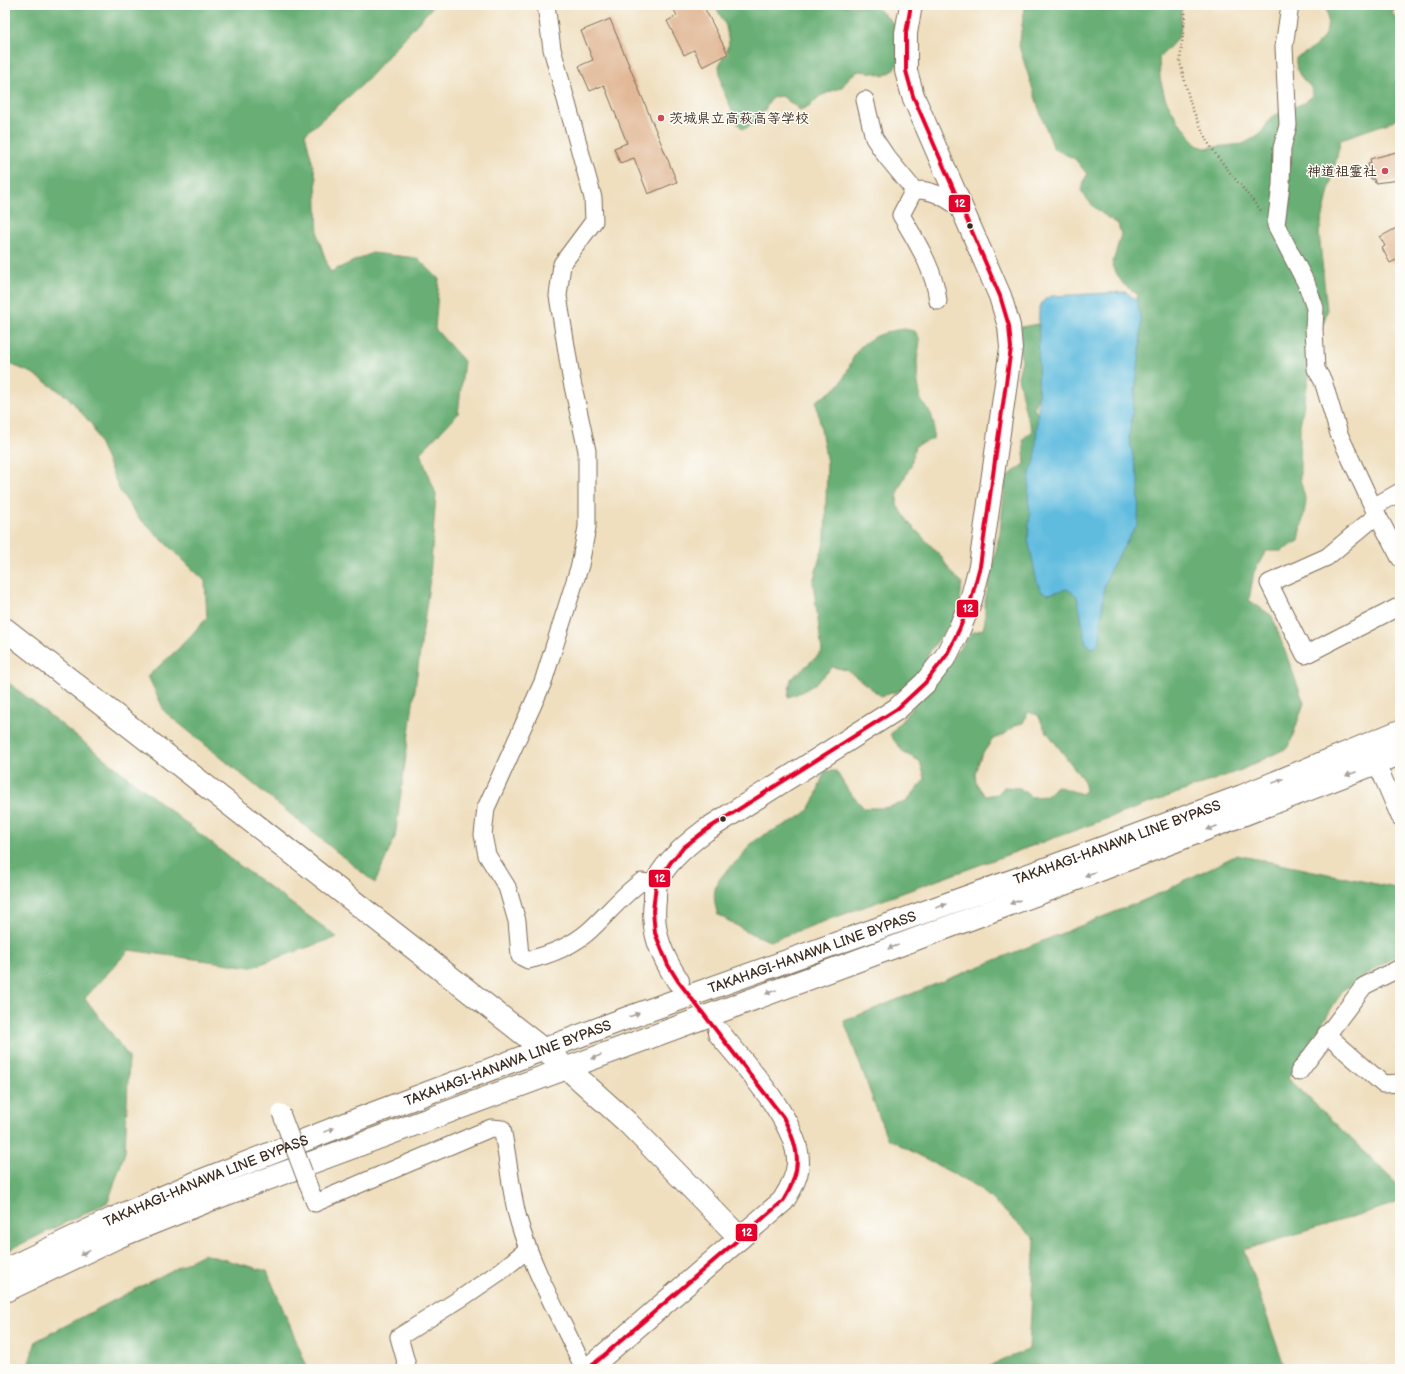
<svg xmlns="http://www.w3.org/2000/svg" width="1405" height="1374" font-family="'Balsamiq Sans','Klee One',sans-serif">
<style>
.forest{fill:#68ae74;stroke:#526c49;fill-rule:evenodd}
.water{fill:#61bcdf;stroke:#4e737e}
.building{fill:#e2b998}
.lines{fill:none;stroke-linecap:round;stroke-linejoin:round}
.street-casing{stroke:#7a6956;stroke-width:19}
.secondary-casing{stroke:#7a6956;stroke-width:24}
.path{stroke:#7a6956;stroke-width:2.5;stroke-dasharray:1 3;stroke-linecap:butt}
.street{stroke:#fff;stroke-width:17}
.secondary{stroke:#fff;stroke-width:22}
.street-bridge-casing{stroke:#7a6956;stroke-width:19;stroke-linecap:butt}
.street-bridge{stroke:#fff;stroke-width:17}
.bus-1-casing{stroke:#fdfcf7;stroke-width:7}
.bus-1{stroke:#e4002b;stroke-width:4}
.oneway{fill:#a79f9a}
.poi-dot{fill:#d1495b;stroke:#fdfcf7;stroke-width:1.5}
.bus-dot{fill:#3b2a1e;stroke:#fdfcf7;stroke-width:1.5}
.labels{text-anchor:middle;stroke-width:3;stroke-linejoin:round;paint-order:stroke}
.poi-label{font-size:14px;font-weight:bold;fill:#3b2a1e;stroke:#fdfcf7;text-anchor:start}
.street-label{font-size:14px;fill:#3b2a1e;stroke:#fdfcf7}
.line-badge{stroke:#fdfcf7;stroke-width:1.5}
.badge-label{font-size:11px;text-anchor:middle;font-weight:bold;fill:#fff}
</style>
<rect width="100%" height="100%" fill="#fdfcf7"/>
<filter id="ink" filterUnits="userSpaceOnUse"><feTurbulence type="fractalNoise" baseFrequency=".025" numOctaves="2"/><feDisplacementMap in="SourceGraphic" scale="8" xChannelSelector="R" yChannelSelector="G"/><feConvolveMatrix kernelMatrix="1 2 1 2 8 2 1 2 1" color-interpolation-filters="sRGB"/></filter>
<filter id="wash" filterUnits="userSpaceOnUse"><feTurbulence type="fractalNoise" baseFrequency=".012" numOctaves="4" result="noise"/><feDisplacementMap in="SourceGraphic" scale="16" xChannelSelector="R" yChannelSelector="G"/><feGaussianBlur stdDeviation="0.9" result="paint"/><feColorMatrix in="noise" values="0 0 0 0 0 0 0 0 0 0 0 0 0 0 0 0 0 1.4 0 .05"/><feComposite in="paint" operator="in"/></filter>
<g filter="url(#wash)">
<rect width="100%" height="100%" fill="#efdfbf"/>
<path class="forest" d="M5,5H434L362,85L305,134L316,177L318,237L330,272L372,253L417,258L439,279L435,329L464,361L458,414L420,453L436,494L430,578L395,837L375,883L165,712L148,676L178,649L207,618L205,581L137,516L120,491L92,425L68,397L32,373L5,362Z
M715,5L875,6L895,25L899,37V62L891,72L883,76L876,73L859,71L850,76L842,87L820,96L811,105L800,110L782,96L773,97C761,112 763,123 743,129L735,121L729,103L722,89L719,66L729,44L726,26Z
M1025,5H1181V27L1179,37L1159,58L1160,78L1165,98L1178,121L1185,128L1196,145L1205,148L1243,144L1261,134L1271,117L1306,102L1312,95L1311,87C1301,78 1295,72 1296,58C1322,45 1332,34 1326,5H1396L1392,13L1400,23V119L1341,139L1319,233L1327,311L1309,376L1300,425V479L1306,502L1299,541L1281,551H1266L1254,572L1249,600L1272,616L1304,703L1289,747L1241,770L770,941L752,934L718,915C709,888 717,879 737,861C743,856 746,849 751,844C766,831 788,826 804,814C817,803 818,785 825,771H836L849,792L864,808H884L906,802L925,779L920,761L904,753L890,735L972,633L983,629L985,621V601L1000,532L1006,477L1025,464L1023,439L1032,430L1026,414L1018,377L1022,360L1016,335L1021,327L1038,324L1043,341V381L1034,408L1039,417L1136,304L1137,294L1123,284L1112,266L1121,234L1118,224C1103,215 1090,206 1081,190L1087,174L1075,159L1054,149L1040,112L1019,46ZM1028,712L1038,715L1044,728L1084,781L1086,790L1082,794L1056,786L1047,796L1031,797L1020,788L1004,787L998,794L985,796L976,783L975,773L981,756L993,739L1004,735L1015,725L1023,723Z
M904,329L915,331L920,341L917,361L918,383L921,400L931,414L934,425L933,439L915,446L911,465L898,490L897,504L909,523L940,555L952,574L962,582L959,612L928,654L922,672L902,690L881,696L847,670L832,667C819,683 807,691 788,697L791,679L822,652L813,582L825,539L827,463L816,401C823,397 831,392 837,387C846,377 849,366 855,354C863,339 888,330 904,329Z
M5,680L239,865L337,937L252,967L129,950L85,998L129,1057L125,1152L108,1202L5,1252Z
M1237,855L1400,889V953L1343,990L1288,1078L1400,1186V1202L1244,1250L1285,1369H984L1029,1349L1035,1239L978,1187L887,1138L844,1021L1147,899Z
M203,1254L267,1271L308,1369H27L36,1341Z"/>
<path class="water" d="M1126,292L1137,301L1141,322L1140,353L1129,438L1139,483L1138,523L1111,568L1104,587L1100,640L1096,646L1091,648L1086,643L1077,596L1067,589L1048,594L1041,591L1037,582L1028,539L1030,513L1028,497L1029,484L1030,473L1035,461L1038,408L1039,309C1042,302 1044,298 1052,296Z"/>
<g id="blocks">
<path class="building" d="M672,5H703L728,54L703,67L694,50L684,55L667,21L677,16Z
M610,19L677,182L648,194L634,158L620,163L614,148L627,143L604,85L590,91L579,66L593,60L581,31Z
M1400,151V180L1375,183L1374,179H1371L1368,164L1371,163L1370,159Z
M1400,226V258L1390,263L1382,248L1385,246L1380,237Z"/>
</g>
</g>
<g filter="url(#ink)">
<use href="#blocks" fill-opacity="0" stroke="#7a6956" stroke-width="1"/>
<g class="lines">
<g class="street-casing">
<path id="street" d="M546,5L552,49L593,198L594,221L562,264L558,296L571,377L587,451V527L580,565L543,682L486,808L483,835L487,855L507,887L517,921L520,956L528,960C549,955 573,945 589,931C607,915 621,896 641,882L656,884
M1290,5L1284,47L1288,125L1282,148L1281,185L1276,225L1307,285L1315,308L1314,329L1316,369L1323,381L1339,434L1373,507L1400,558
M865,100L874,138L886,156L914,190L901,215C916,241 935,270 938,301
M914,190C934,189 947,199 963,210
M1373,507L1400,492
M1377,515L1327,557L1269,583L1305,655L1400,606
M1377,764L1400,817
M1326,1034L1383,1084L1400,1083
M1299,1072L1364,986L1400,968
M312,1195L315,1203L491,1128L502,1129C509,1160 510,1191 519,1222C533,1271 563,1322 584,1369
M408,1369L399,1337L463,1297L501,1271L528,1249"/>
</g>
<g class="secondary-casing">
<g id="secondary">
<path d="M5,629L567,1068L627,1122L740,1238"/>
<path d="M678,981C661,955 651,931 655,900C655,895 655,889 656,884C663,864 690,842 706,830L897,709L925,683L946,656L959,630L971,600L980,566L1011,348L1009,326L1000,296L913,96L906,71V33L911,5"/>
<path id="s1" d="M5,1270L112,1219L195,1183L361,1118L627,1018L1045,869L1242,796L1400,731"/>
<path d="M5,1291L120,1236L205,1202L1051,889L1400,754"/>
<path d="M588,1369L783,1201C790,1190 797,1178 798,1164C800,1124 744,1064 719,1033"/>
</g>
</g>
<path class="path" d="M1186,5L1180,62L1191,106L1207,141L1219,159L1262,212"/>
<use href="#street" class="street"/>
<use href="#secondary" class="secondary"/>
<g class="street-bridge-casing">
<path id="street-bridge" d="M281,1113L312,1195"/>
</g>
<use href="#street-bridge" class="street-bridge"/>
<g class="bus-1-casing">
<path id="bus-1" d="M588,1369L783,1201C803,1169 800,1149 783,1117L678,981L668,965L655,933L653,911L656,884L671,862L684,847L706,830L897,709L925,683L946,656L959,630L971,600L980,566L1011,348L1009,326L1000,296L913,96L906,71V33L911,5"/>
</g>
<use href="#bus-1" class="bus-1"/>
</g>
<defs><path id="oneway-solid" d="M-6-.8H1V-3.2L6.5 0L1 3.2V.8H-6Z"/></defs>
<g class="oneway">
<use href="#oneway-solid" transform="translate(1351 774) rotate(159)"/>
<use href="#oneway-solid" transform="translate(1278 781) rotate(-22)"/>
<use href="#oneway-solid" transform="translate(1212 828) rotate(159)"/>
<use href="#oneway-solid" transform="translate(1090 874) rotate(159)"/>
<use href="#oneway-solid" transform="translate(1015 902) rotate(160)"/>
<use href="#oneway-solid" transform="translate(941 906) rotate(-20)"/>
<use href="#oneway-solid" transform="translate(893 947) rotate(160)"/>
<use href="#oneway-solid" transform="translate(771 992) rotate(160)"/>
<use href="#oneway-solid" transform="translate(634 1015) rotate(-20)"/>
<use href="#oneway-solid" transform="translate(596 1057) rotate(159)"/>
<use href="#oneway-solid" transform="translate(329 1130) rotate(-21)"/>
<use href="#oneway-solid" transform="translate(85 1253) rotate(154)"/>
</g>
</g>
<g class="poi-dot">
<circle cx="661" cy="118" r="4"/>
<circle cx="1385" cy="171" r="4"/>
</g>
<g class="bus-dot">
<circle cx="970" cy="226" r="3.5"/>
<circle cx="723" cy="819" r="3.5"/>
</g>
<g class="labels">
<g class="poi-label">
<text x="669" y="123">茨城県立高萩高等学校</text>
<text x="1377" y="176" text-anchor="end">神道祖霊社</text>
</g>
<g class="street-label">
<text dy="5" stroke="none"><textPath href="#s1" startOffset="1192">TAKAHAGI-HANAWA LINE BYPASS</textPath></text>
<text dy="5" stroke="none"><textPath href="#s1" startOffset="868">TAKAHAGI-HANAWA LINE BYPASS</textPath></text>
<text dy="5" stroke="none"><textPath href="#s1" startOffset="544">TAKAHAGI-HANAWA LINE BYPASS</textPath></text>
<text dy="5" stroke="none"><textPath href="#s1" startOffset="220">TAKAHAGI-HANAWA LINE BYPASS</textPath></text>
</g>
</g>
<g class="line-badge">
<rect x="948" y="194" width="23" height="19" rx="4" fill="#e4002b"/>
<rect x="956" y="599" width="23" height="19" rx="4" fill="#e4002b"/>
<rect x="648" y="869" width="23" height="19" rx="4" fill="#e4002b"/>
<rect x="735" y="1223" width="23" height="19" rx="4" fill="#e4002b"/>
</g>
<g class="badge-label">
<text x="960" y="207">12</text>
<text x="968" y="612">12</text>
<text x="660" y="882">12</text>
<text x="747" y="1236">12</text>
</g>
<rect width="1405" height="1374" fill="none" stroke="#fdfcf7" stroke-width="20"/>
</svg>
